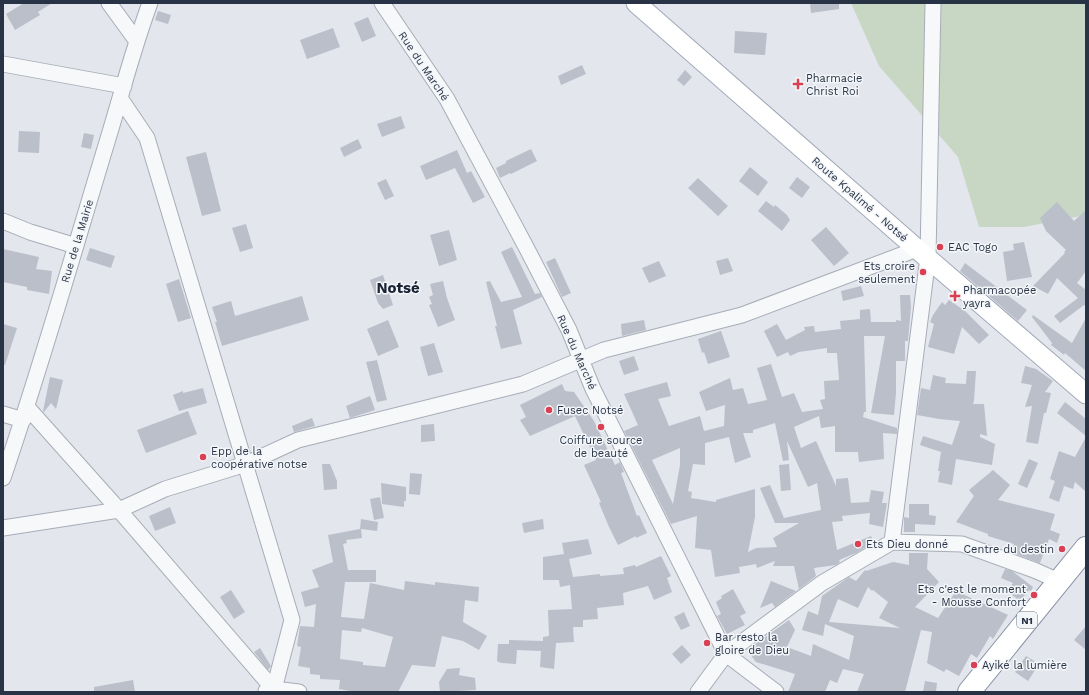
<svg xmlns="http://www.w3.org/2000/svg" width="1089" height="695" font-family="'Work Sans',sans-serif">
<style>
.green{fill:#c8d7c4}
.building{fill:#babfca;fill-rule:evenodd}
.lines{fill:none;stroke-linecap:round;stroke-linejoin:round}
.minor-casing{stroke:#a7adb7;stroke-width:17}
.major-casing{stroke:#a1aab9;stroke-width:21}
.highway-casing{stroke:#8993a4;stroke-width:24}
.minor{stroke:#f6f8fa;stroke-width:15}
.major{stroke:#fff;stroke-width:19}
.highway{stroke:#fff;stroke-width:22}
.poi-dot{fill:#d94054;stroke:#f3f6f9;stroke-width:1.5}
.labels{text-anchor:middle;stroke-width:3;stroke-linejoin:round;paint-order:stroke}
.shield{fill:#f3f6f9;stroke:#666e7c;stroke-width:1}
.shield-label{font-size:10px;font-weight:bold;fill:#293346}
.street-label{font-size:11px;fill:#293346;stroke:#f3f6f9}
.poi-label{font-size:11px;fill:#293346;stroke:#f3f6f9;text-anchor:start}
.district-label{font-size:15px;font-weight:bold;fill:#1b2437;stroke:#f3f6f9}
</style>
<rect width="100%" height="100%" fill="#e3e6ec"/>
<path class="green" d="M851,3H1086V215L1024,227H979L958,157L879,66Z"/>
<path class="building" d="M24,3H52L38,12L40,15L15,30L6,14Z
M810,3H839V9L811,13Z
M158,11L171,15L168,24L155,20Z
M368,17L376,36L362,42L354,23Z
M333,28L340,47L307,59L300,40Z
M735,31L767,33L765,55L734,53Z
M582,65L586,74L561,85L558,76Z
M685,70L692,77L684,86L677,80Z
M401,116L405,128L382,137L377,124Z
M19,131L40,132L39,153L18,152Z
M84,133L94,135L91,149L81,147Z
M358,139L362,148L344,157L340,148Z
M531,149L537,161L511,174L510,173L500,178L496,168L506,163V161Z
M457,150L467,173L471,171L485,197L473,203L455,168L426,180L420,166Z
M206,152L221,211L202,216L186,157Z
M750,167L768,182L758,196L739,181Z
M797,177L810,187L802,198L789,188Z
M698,178L728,206L718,216L688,188Z
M386,179L394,196L385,200L377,183Z
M766,201L774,207L775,205L787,215L790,220L782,231L758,211Z
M1057,202L1074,221L1086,210V271L1077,283L1086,290V306L1084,305L1060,323L1054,316L1078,298L1057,278L1048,294L1033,286L1065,253L1064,252L1066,250L1046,231L1040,218Z
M246,224L253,248L240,252L232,228Z
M826,227L849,253L834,266L811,240Z
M449,230L457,260L439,266L430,235Z
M1024,242L1032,277L1007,281L1003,252L1014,250L1013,244Z
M512,247L535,294L540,293L542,297L513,310L522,344L501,349L495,326H497L486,282L490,281L501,302L522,297L501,252Z
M90,248L115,256L111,268L86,260Z
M3,249L39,257L36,269L52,271L49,294L27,290V287L3,282Z
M555,258L571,293L562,297L546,262Z
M728,258L733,271L720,275L716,261Z
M659,261L666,276L649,283L642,268Z
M965,263L1027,310L1018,321L960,271Z
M383,275L393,305L383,309L378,303L370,280Z
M179,279L191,318L178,322L166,284Z
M443,281L447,298L455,320L438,327L429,305L432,304L429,297L433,295L430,284Z
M861,286L864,296L843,301L841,291Z
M900,295H910L911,307L908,341H905V361H896V393L894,415L871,413L885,336H864L866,412H864L863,417L897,428V434L883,433L884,459L859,462L858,452H835V426L821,428L819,416L794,427L801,448L816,441L836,486V479L848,478L851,503L869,502L871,490L884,492L882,503H887L883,527L869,524L870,513L842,516L843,521L832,522L837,550L871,536L874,542L856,553L839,560L840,562L836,565L814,568L816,576L799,589L794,566H773L775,561L757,568L756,564L739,567L740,573L715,577L711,550L695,548L697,516L671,524L624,431L638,425L624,394L667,382L671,396L658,399L669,426L700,416L704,431L724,426L725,405L706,411L699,392L730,378L733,390L743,388L748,404L767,400L757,368L771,364L782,397L794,393L802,412L823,409L820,400L825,399L824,381L839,380L837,353H827V348L799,352L790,356L788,352L777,357L764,331L777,324L786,340L805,330L804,327L814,326L815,332L841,329L840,321L860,319V310L870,309L871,322H896V320L901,321ZM775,423L783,461L789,460L787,441L808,487L817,483L821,510L784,518L770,485L760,488L775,523H799L773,538L777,547L756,548L748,552L755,517V489L716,500V502L691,498L692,492L688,491L693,464L705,465V443L729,437L735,463L751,457L743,433H753V430ZM680,448V465L673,504L652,460Z
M302,296L309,320L222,346L215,322H217L212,307L231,301L235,316Z
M949,300L965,311L989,335L979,344L962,327L954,354L928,347L934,324L930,322L933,315L942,302L945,305Z
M1033,315L1072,343L1086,318V371L1065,353L1064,355L1051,345L1052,343L1032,317Z
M388,320L399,347L378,356L367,329Z
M644,320L646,330L622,336L621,324Z
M3,324L17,328L5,365H3Z
M721,331L730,357L708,364L704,352L702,353L698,339Z
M434,343L443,372L428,376L420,347Z
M634,356L639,370L624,375L619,361Z
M377,360L387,400L377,402L366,362Z
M1025,366L1036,369L1053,381L1045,392L1051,393L1046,413H1044L1038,444L1026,442L1032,406L1025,407L1032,385L1021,383Z
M967,371H976L974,401L973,404H984L987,436L980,434V437L995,444L992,465L956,459L952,485L938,482L940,471H938L941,452L920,445L923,436L952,445L960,421L939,419L917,415L921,388L930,390L933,375L946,378L945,383L966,384Z
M50,377L63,380L56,409L51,403L44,412L43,411Z
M562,384L565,391L574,392L594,421L615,465L620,462L624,472L621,473L637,516L639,515L647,533L636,538V536L618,545L609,527L599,503L601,502L584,465L596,460L575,416L530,436L520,420L526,417L520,405Z
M203,388L207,403L179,411L173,395L183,391V393Z
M370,396L375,410L350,418L346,406Z
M1065,402L1086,419V436L1057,413Z
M188,411L197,434L146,453L137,430Z
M312,418L315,426L294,432L292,426Z
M434,424L435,441L421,442V425Z
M1086,437V492L1075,482L1073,489L1064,486L1059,502L1049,498L1055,481L1050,479L1059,451L1075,457Z
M1029,459L1038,463L1027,488L1018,484Z
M322,464H330L337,481V489L324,490Z
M789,464L791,490L781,491L779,465Z
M993,470L1010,485L998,500L1055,514L1050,530L1060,534L1057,543L1049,539L1040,563L1011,552L1014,544L988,536V534L956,522L974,496L969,490Z
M410,473L422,474L420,495L409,494Z
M381,483L406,487V501H404V507L382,504Z
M380,497L384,518L374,520L370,499Z
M909,504H929V515L936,516L935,525L915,524V532H904V517L909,518Z
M170,507L176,523L155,531L149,516Z
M361,519L378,522L377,531L361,529L362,538L346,540L347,543L343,544L348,570H376V582H345L341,617L364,619L370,583L404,590L405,581L435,585V582L479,587L478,602L465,600L463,622L487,636L479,650L463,641L442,636L435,667L412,665L398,692H355L339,689L340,680L320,679V675L310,674V668L298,666L301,647L297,646L300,626L314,627L316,604L305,607L301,592L319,587L312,570L333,562L328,535L360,529ZM362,628L393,637L385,667L363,665V662L340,659L342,630L361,632Z
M543,519L544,529L524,533L522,523Z
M588,539L592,554L569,559L573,577L600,574V576L624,574L623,568L635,565L636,567L661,556L671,576L667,578L672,592L654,600L648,586L623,593L624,605L597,608L598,619L583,620V627H573L574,642L556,643L554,669L540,667L541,651L517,650L516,664L501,663L497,661L498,644H509V640L543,641V637L549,636L548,610L572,609L570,585L560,587L559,580H543V557L564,554L562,543Z
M909,553H928L927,569L939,582L915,607L938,618L956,591L1008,615L993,639L990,636L977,658L971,654L959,676L946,669L944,672L927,663L932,632L921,630L905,692H857L864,674L843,669L837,683L830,680L825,692H788L795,674L756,662L747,650L789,620L795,630L787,647L811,656L813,644L849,660L854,636L825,624L823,636L802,630L808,611L818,615L822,596L849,577L856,581L865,570L866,571L893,562L909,565ZM868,587L872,591L873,590L888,602L879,618L900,628L829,622L838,599L858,608Z
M1005,569L1012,571L1033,587L1031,591L1029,590L1020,601L1007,591L1013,583L1001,578Z
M771,581L796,591L775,607L772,603L760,608Z
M733,589L746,613L740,616L745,625L727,634L717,616L721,614L716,602L722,598L721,596Z
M231,590L245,612L234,619L220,597Z
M684,612L690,626L681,630L674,617Z
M1086,626V650L1074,640Z
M682,645L691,655L681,664L672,654Z
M260,648L271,666L268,670L254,652Z
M1026,656L1039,664L1028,681L1015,672Z
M460,668L459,675L475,678L476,690L440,692L439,682L447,669Z
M133,680L135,692H94V687Z
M925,681L937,683L936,692H923Z"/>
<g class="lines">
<g class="minor-casing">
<path id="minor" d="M109,3L136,40
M382,3L447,99L526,247L569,330L593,389L726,654L776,692
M3,64L124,86
M120,98L147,138L292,620L274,689L270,692
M3,221L30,232L76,246
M27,407L119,510L276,692
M3,414L23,420
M3,478C41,367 73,254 107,142C121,96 133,49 150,3
M3,528L119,510L165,489L246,464L298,440L523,384L604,350L742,315L917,249
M892,542L928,257L933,3
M266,691L274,689L299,692
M698,692L726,654L822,583L892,542L962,544L1034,570L1059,581"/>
</g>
<g class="major-casing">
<path id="major" d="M636,3L917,249L1086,394"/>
</g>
<g class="highway-casing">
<path id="highway" d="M969,692L1086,548"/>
</g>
<use href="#minor" class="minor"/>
<use href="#major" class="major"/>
<use href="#highway" class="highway"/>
</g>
<g class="poi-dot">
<path d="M796 78h4v4h4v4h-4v4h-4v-4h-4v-4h4z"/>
<circle cx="940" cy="247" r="4"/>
<circle cx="923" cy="272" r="4"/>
<path d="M953 290h4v4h4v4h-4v4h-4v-4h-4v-4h4z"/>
<circle cx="549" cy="410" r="4"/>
<circle cx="601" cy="427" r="4"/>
<circle cx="203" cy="457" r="4"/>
<circle cx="858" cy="544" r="4"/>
<circle cx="1062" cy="549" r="4"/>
<circle cx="1034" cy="595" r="4"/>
<circle cx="707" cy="643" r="4"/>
<circle cx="974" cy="665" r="4"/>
</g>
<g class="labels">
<rect class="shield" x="1017" y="612" width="20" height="16" rx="3"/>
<g class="shield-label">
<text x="1027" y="624">N1</text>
</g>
<g class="street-label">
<text transform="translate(424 66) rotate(56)" y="4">Rue du Marché</text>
<text transform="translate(860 199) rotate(41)" y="4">Route Kpalimé - Notsé</text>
<text transform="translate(77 241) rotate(-73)" y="4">Rue de la Mairie</text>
<text transform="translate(577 352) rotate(66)" y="4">Rue du Marché</text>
</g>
<g class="poi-label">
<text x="806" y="82">Pharmacie<tspan x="806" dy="13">Christ Roi</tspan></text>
<text x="948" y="251">EAC Togo</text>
<text x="915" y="270" text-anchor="end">Ets croire<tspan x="915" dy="13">seulement</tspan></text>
<text x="963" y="294">Pharmacopée<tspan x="963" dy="13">yayra</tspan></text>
<text x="557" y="414">Fusec Notsé</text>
<text x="601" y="444" text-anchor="middle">Coiffure source<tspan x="601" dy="13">de beauté</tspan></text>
<text x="211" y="455">Epp de la<tspan x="211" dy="13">coopérative notse</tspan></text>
<text x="866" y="548">Ets Dieu donné</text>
<text x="1054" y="553" text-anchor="end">Centre du destin</text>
<text x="1026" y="593" text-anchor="end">Ets c'est le moment<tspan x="1026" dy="13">- Mousse Confort</tspan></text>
<text x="715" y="641">Bar resto la<tspan x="715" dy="13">gloire de Dieu</tspan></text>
<text x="982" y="669">Ayiké la lumière</text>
</g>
<g class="district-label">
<text x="398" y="293">Notsé</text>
</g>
</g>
<rect width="1089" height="695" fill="none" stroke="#293346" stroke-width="8"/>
</svg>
